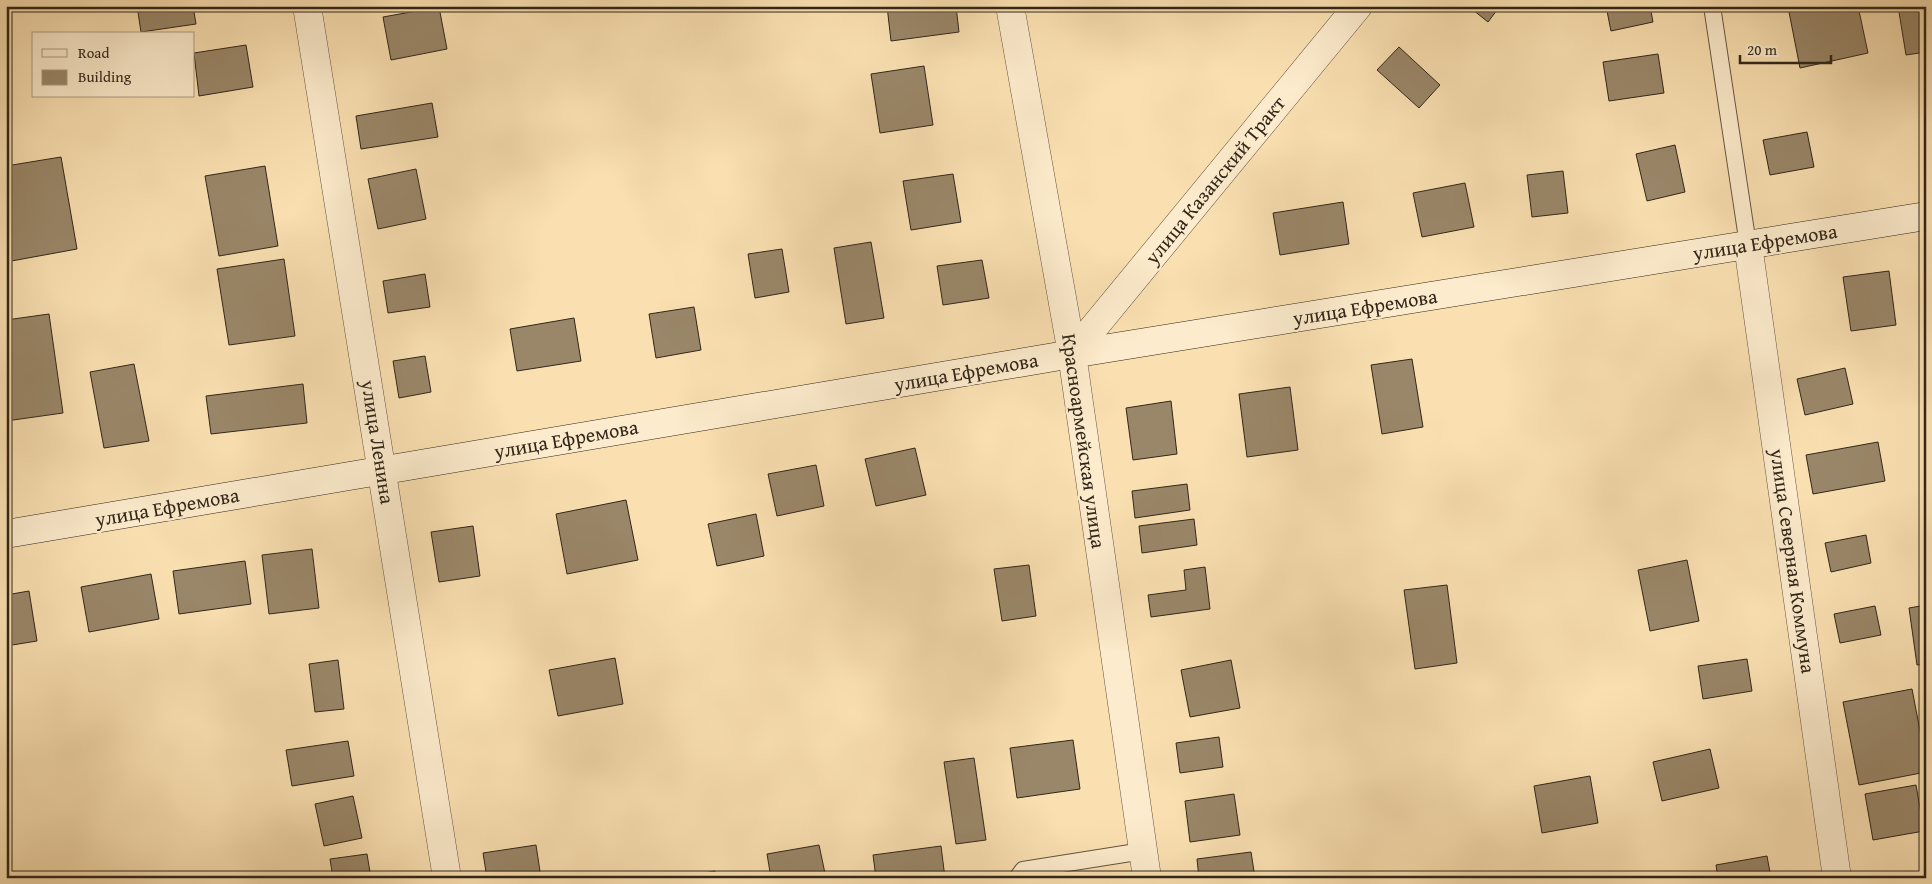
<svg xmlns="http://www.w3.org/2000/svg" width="1932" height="884" font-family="'Gentium Book Plus',serif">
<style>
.building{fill:#9a8769;stroke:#31261a}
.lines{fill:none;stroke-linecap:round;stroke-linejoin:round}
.lane-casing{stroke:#635440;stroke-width:18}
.street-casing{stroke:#635440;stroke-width:29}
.secondary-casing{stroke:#31261a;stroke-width:29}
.lane{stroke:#fcebcc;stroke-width:16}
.street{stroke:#fcebcc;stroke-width:28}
.secondary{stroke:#fcebcc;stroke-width:28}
.labels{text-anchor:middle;stroke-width:4.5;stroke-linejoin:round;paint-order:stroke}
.street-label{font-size:20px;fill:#31261a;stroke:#fcebcc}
</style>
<rect width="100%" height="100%" fill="#fae0b1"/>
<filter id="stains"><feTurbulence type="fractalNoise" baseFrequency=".004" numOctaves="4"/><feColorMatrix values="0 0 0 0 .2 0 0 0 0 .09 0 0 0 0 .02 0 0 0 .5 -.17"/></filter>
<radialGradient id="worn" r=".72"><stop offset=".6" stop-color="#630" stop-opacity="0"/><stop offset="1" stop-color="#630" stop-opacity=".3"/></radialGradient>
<path class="building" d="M137,6H193L196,24L141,32Z
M887,6H956L959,32L891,41Z
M1468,6H1500L1488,22Z
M1606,6H1650L1653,22L1611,31Z
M1819,6H1858L1868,53L1800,68L1789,12Z
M1898,6H1926V52L1906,55Z
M439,7L447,49L391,60L383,17Z
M246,45L253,87L199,96L194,53Z
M1399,47L1440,85L1419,108L1377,70Z
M1658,54L1664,93L1609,101L1603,62Z
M924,66L933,125L880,133L871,74Z
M432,103L438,137L361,149L356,116Z
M1807,132L1814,167L1770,175L1763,140Z
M1675,145L1685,192L1647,201L1636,154Z
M61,157L77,249L6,262V166Z
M265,166L278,246L219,256L205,176Z
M416,169L426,219L378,229L368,179Z
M1563,171L1568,213L1532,217L1527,175Z
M953,174L961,222L911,230L903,181Z
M1465,183L1474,227L1422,237L1413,193Z
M1343,202L1349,244L1280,255L1273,213Z
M871,242L884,318L846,324L834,248Z
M782,249L789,292L755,298L748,254Z
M284,259L295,336L229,345L217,269Z
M982,260L989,298L943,305L937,266Z
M1889,271L1896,325L1851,331L1843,277Z
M425,274L430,307L388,313L383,281Z
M694,307L701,350L656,358L649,314Z
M49,314L63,413L6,421V320Z
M574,318L581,361L517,371L510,329Z
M425,356L431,392L399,398L393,361Z
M1412,359L1423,427L1382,434L1371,365Z
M134,364L149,441L104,448L90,372Z
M1845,368L1853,404L1805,415L1797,379Z
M303,384L307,423L211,434L206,396Z
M1290,387L1298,450L1247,457L1239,394Z
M1171,401L1177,454L1133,460L1126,408Z
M1878,442L1885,481L1813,494L1806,455Z
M915,448L926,495L876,506L865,459Z
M816,465L824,506L777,516L768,474Z
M1187,484L1190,510L1135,518L1132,491Z
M626,500L638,560L567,574L556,514Z
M756,514L764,556L717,566L708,524Z
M1194,519L1197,545L1142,553L1139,526Z
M473,526L480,576L439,582L431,532Z
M1866,535L1871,563L1831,572L1825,543Z
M312,549L319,608L269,614L262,555Z
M1687,560L1699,621L1650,631L1638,570Z
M245,561L251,604L179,614L173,571Z
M1029,565L1036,616L1002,621L994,569Z
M1205,567L1210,609L1151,617L1148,595L1186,590L1184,570Z
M151,574L159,619L89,632L81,587Z
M1447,585L1457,663L1415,669L1404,590Z
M29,591L37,641L6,646V595Z
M1926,605V664L1917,665L1909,608Z
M1875,606L1881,635L1840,643L1834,614Z
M615,658L623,704L558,716L549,670Z
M1747,659L1752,691L1703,699L1698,666Z
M338,660L344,709L315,712L309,664Z
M1231,660L1240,708L1190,717L1181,670Z
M1912,689L1926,762V772L1859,785L1843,702Z
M1219,737L1223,767L1180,773L1176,743Z
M1073,740L1080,789L1017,798L1010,748Z
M348,741L354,776L292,786L286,750Z
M1710,749L1719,788L1662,801L1653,762Z
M974,758L986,840L956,844L944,762Z
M1590,776L1598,823L1542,833L1534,786Z
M1916,785L1924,831L1873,840L1865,794Z
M1234,794L1240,835L1190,842L1185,801Z
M353,796L362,838L324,846L315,804Z
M536,845L541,878H487L483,853Z
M819,845L826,878H771L767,854Z
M941,846L945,878H876L873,855Z
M1251,852L1255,878H1199L1197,859Z
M367,854L371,878H333L330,859Z
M1767,856L1771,878H1718L1716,865Z
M715,871L716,878H677Z"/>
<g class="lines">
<g class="lane-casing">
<path id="lane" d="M1712,6L1748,245
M1017,878L1023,870L1143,851"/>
</g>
<g class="street-casing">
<path id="street" d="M307,6L447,878
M1010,6L1072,354L1147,878
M1748,245L1837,878
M1072,354L1358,6"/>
</g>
<g class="secondary-casing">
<path id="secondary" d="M6,534L1072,354L1926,216"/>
</g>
<use href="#lane" class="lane"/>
<use href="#street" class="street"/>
<use href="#secondary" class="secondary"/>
</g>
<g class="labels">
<g class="street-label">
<text transform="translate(1215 180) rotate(-51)" y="7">улица Казанский Тракт</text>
<text transform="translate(1765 242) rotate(-9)" y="7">улица Ефремова</text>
<text transform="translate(1365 307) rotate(-9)" y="7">улица Ефремова</text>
<text transform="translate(966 372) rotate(-10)" y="7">улица Ефремова</text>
<text transform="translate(566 439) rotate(-10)" y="7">улица Ефремова</text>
<text transform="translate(1084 441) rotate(82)" y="7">Красноармейская улица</text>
<text transform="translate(378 442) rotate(81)" y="7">улица Ленина</text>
<text transform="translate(167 507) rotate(-10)" y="7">улица Ефремова</text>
<text transform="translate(1793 561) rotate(82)" y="7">улица Северная Коммуна</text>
</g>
</g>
<rect width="1932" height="884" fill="none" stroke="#fae0b1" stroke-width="25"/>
<rect x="8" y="8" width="1917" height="869" fill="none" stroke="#31261a" stroke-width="2.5"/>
<rect x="12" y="12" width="1907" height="859" fill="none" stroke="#31261a"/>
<rect x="32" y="32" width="162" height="65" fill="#fcebcc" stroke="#ab9c85"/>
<rect x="42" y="49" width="25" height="8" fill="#fcebcc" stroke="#ab9c85"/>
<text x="78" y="58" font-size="15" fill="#31261a">Road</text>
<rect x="42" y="70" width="25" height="15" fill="#9a8769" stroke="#ab9c85"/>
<text x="78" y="82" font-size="15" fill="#31261a">Building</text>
<path d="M1740 55v8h91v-8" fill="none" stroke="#31261a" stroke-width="2.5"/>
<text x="1747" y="55" font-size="15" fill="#31261a" stroke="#fcebcc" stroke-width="4" paint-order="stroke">20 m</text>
<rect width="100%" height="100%" filter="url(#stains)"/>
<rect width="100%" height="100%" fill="url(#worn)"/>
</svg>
